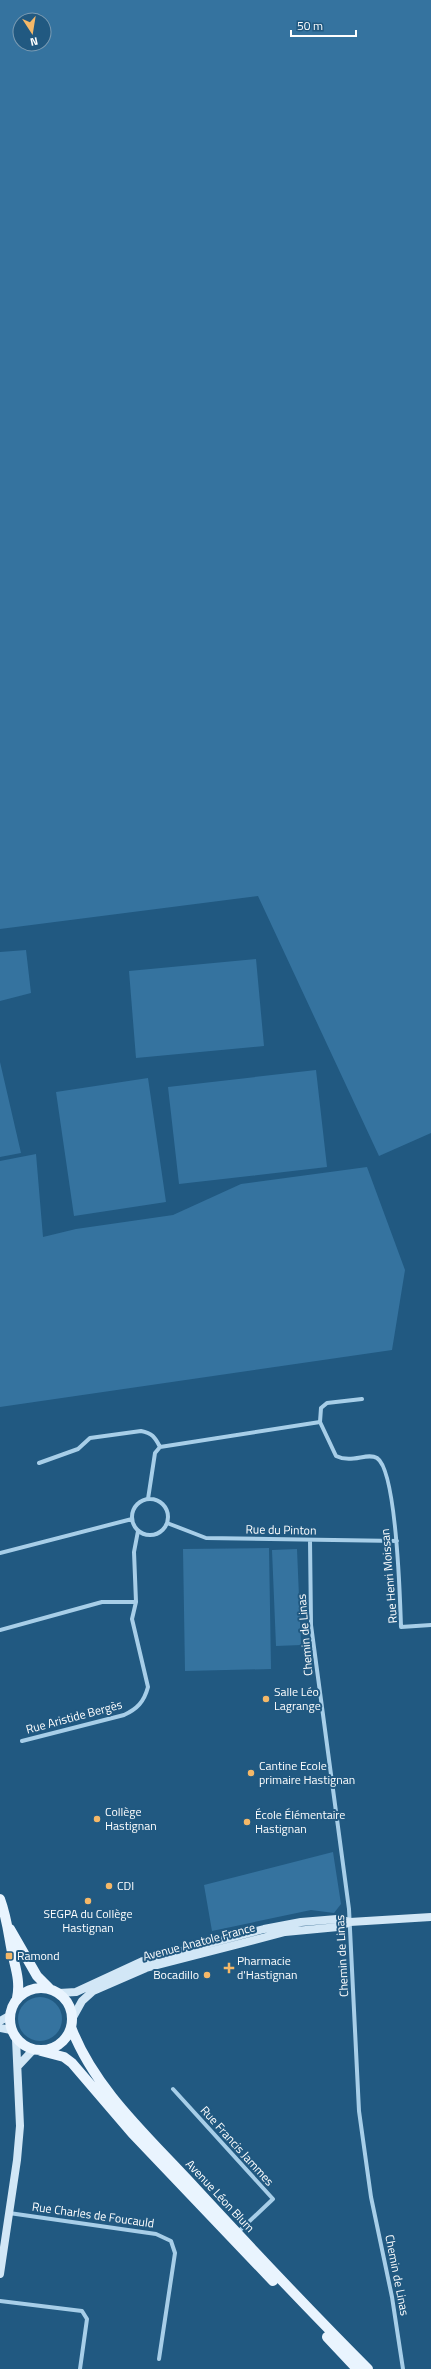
<svg xmlns="http://www.w3.org/2000/svg" width="431" height="2369" font-family="'Titillium Web',sans-serif">
<style>
.green{fill:#35739f;fill-rule:evenodd}
.lines{fill:none;stroke-linecap:round;stroke-linejoin:round}
.street{stroke:#a7cee8;stroke-width:4}
.secondary{stroke:#d2e7f6;stroke-width:8}
.primary{stroke:#e9f4fe;stroke-width:10}
.poi-dot{fill:#f5b868;stroke:#215981;stroke-width:1.5}
.labels{text-anchor:middle;stroke-width:4;stroke-linejoin:round;paint-order:stroke}
.street-label{font-size:12px;fill:#fff;stroke:#215981}
.poi-label{font-size:12px;fill:#fff;stroke:#215981;text-anchor:start}
</style>
<rect width="100%" height="100%" fill="#215981"/>
<path class="green" d="M0,0H431V1133L379,1156L258,896L0,929ZM20,20H44V44H20Z
M26,950L31,993L0,1001V952Z
M256,959L264,1046L136,1058L129,971Z
M0,1062L21,1153L0,1157Z
M316,1070L327,1167L179,1184L168,1087Z
M148,1078L166,1202L74,1216L56,1092Z
M36,1154L43,1237L76,1229L173,1215L241,1184L367,1167L405,1270L392,1350L0,1407V1161Z
M269,1548L271,1669L185,1671L183,1549Z
M297,1549L301,1645L276,1646L272,1550Z
M333,1852L341,1904L334,1913L311,1910L212,1931L204,1885Z
M18 2019a22 22 0 1 1 44 0a22 22 0 1 1-44 0Z"/>
<g class="lines">
<path class="street" d="M320,1422L321,1408L327,1403L362,1399
M160,1447L320,1422L336,1456C352,1464 367,1452 377,1458C397,1471 400,1601 401,1627L431,1625
M39,1463L78,1449L90,1438L141,1431C152,1433 155,1437 160,1447L155,1453L148,1499
M132 1517a18 18 0 1 1 36 0a18 18 0 1 1-36 0Z
M167,1523L206,1538L397,1541
M310,1540L311,1625L349,1909L359,2111L371,2197L392,2297L403,2369
M0,1553L132,1519
M0,1630L102,1602H136L134,1552L138,1531
M22,1741L124,1715C137,1709 144,1702 148,1687L132,1619L136,1602
M173,2089L273,2199L237,2233
M9,2213L156,2234L171,2241L175,2253L159,2359
M0,2301L82,2311L87,2319L80,2369"/>
<path class="secondary" d="M59,1993L76,1992L143,1961L264,1929L301,1922L337,1919L350,1922L431,1917
M72,2019L82,2001L93,1991L146,1968L285,1932L338,1927L350,1922
M0,2021L9,2016
M0,2028L11,2030
M18,2066L33,2050
M0,2274L17,2160L20,2126L16,2039"/>
<path class="primary" d="M0,1899C6,1915 8,1930 11,1947C14,1965 21,1979 17,1998
M10,1929L37,1976L49,1988
M10 2019a31 31 0 1 1 62 0a31 31 0 1 1-62 0Z
M71,2027C93,2086 144,2133 186,2178C246,2243 306,2307 368,2369
M41,2051L64,2057L72,2063L132,2133L273,2281
M327,2337L357,2369"/>
</g>
<g class="poi-dot">
<circle cx="266" cy="1699" r="4"/>
<circle cx="251" cy="1773" r="4"/>
<circle cx="97" cy="1819" r="4"/>
<circle cx="247" cy="1822" r="4"/>
<circle cx="109" cy="1886" r="4"/>
<circle cx="88" cy="1901" r="4"/>
<rect x="5" y="1952" width="8" height="8" rx="2"/>
<path d="M227 1962h4v4h4v4h-4v4h-4v-4h-4v-4h4z"/>
<circle cx="207" cy="1975" r="4"/>
</g>
<g class="labels">
<g class="street-label">
<text transform="translate(281 1530) rotate(1)" y="4">Rue du Pinton</text>
<text transform="translate(389 1576) rotate(-95)" y="4">Rue Henri Moissan</text>
<text transform="translate(305 1635) rotate(-95)" y="4">Chemin de Linas</text>
<text transform="translate(74 1717) rotate(-15)" y="4">Rue Aristide Bergès</text>
<text transform="translate(199 1942) rotate(-15)" y="4">Avenue Anatole France</text>
<text transform="translate(342 1956) rotate(-93)" y="4">Chemin de Linas</text>
<text transform="translate(237 2146) rotate(48)" y="4">Rue Francis Jammes</text>
<text transform="translate(220 2196) rotate(47)" y="4">Avenue Léon Blum</text>
<text transform="translate(93 2215) rotate(8)" y="4">Rue Charles de Foucauld</text>
<text transform="translate(397 2275) rotate(79)" y="4">Chemin de Linas</text>
</g>
<g class="poi-label">
<text x="274" y="1696">Salle Léo<tspan x="274" dy="14">Lagrange</tspan></text>
<text x="259" y="1770">Cantine Ecole<tspan x="259" dy="14">primaire Hastignan</tspan></text>
<text x="105" y="1816">Collège<tspan x="105" dy="14">Hastignan</tspan></text>
<text x="255" y="1819">École Élémentaire<tspan x="255" dy="14">Hastignan</tspan></text>
<text x="117" y="1890">CDI</text>
<text x="88" y="1918" text-anchor="middle">SEGPA du Collège<tspan x="88" dy="14">Hastignan</tspan></text>
<text x="17" y="1960">Ramond</text>
<text x="237" y="1965">Pharmacie<tspan x="237" dy="14">d'Hastignan</tspan></text>
<text x="199" y="1979" text-anchor="end">Bocadillo</text>
</g>
</g>
<g transform="translate(32 32) rotate(168)"><circle r="19" fill="#215981" stroke="#7a9bb3"/>
<path d="M0-3L7 15L0 10L-7 15Z" fill="#f5b868"/>
<text y="-6" font-size="11" font-weight="bold" text-anchor="middle" fill="#ffffff">N</text>
</g>
<path d="M291 30v6h65v-6" fill="none" stroke="#ffffff" stroke-width="2"/>
<text x="297" y="30" font-size="12" fill="#ffffff" stroke="#215981" stroke-width="3" paint-order="stroke">50 m</text>
</svg>
